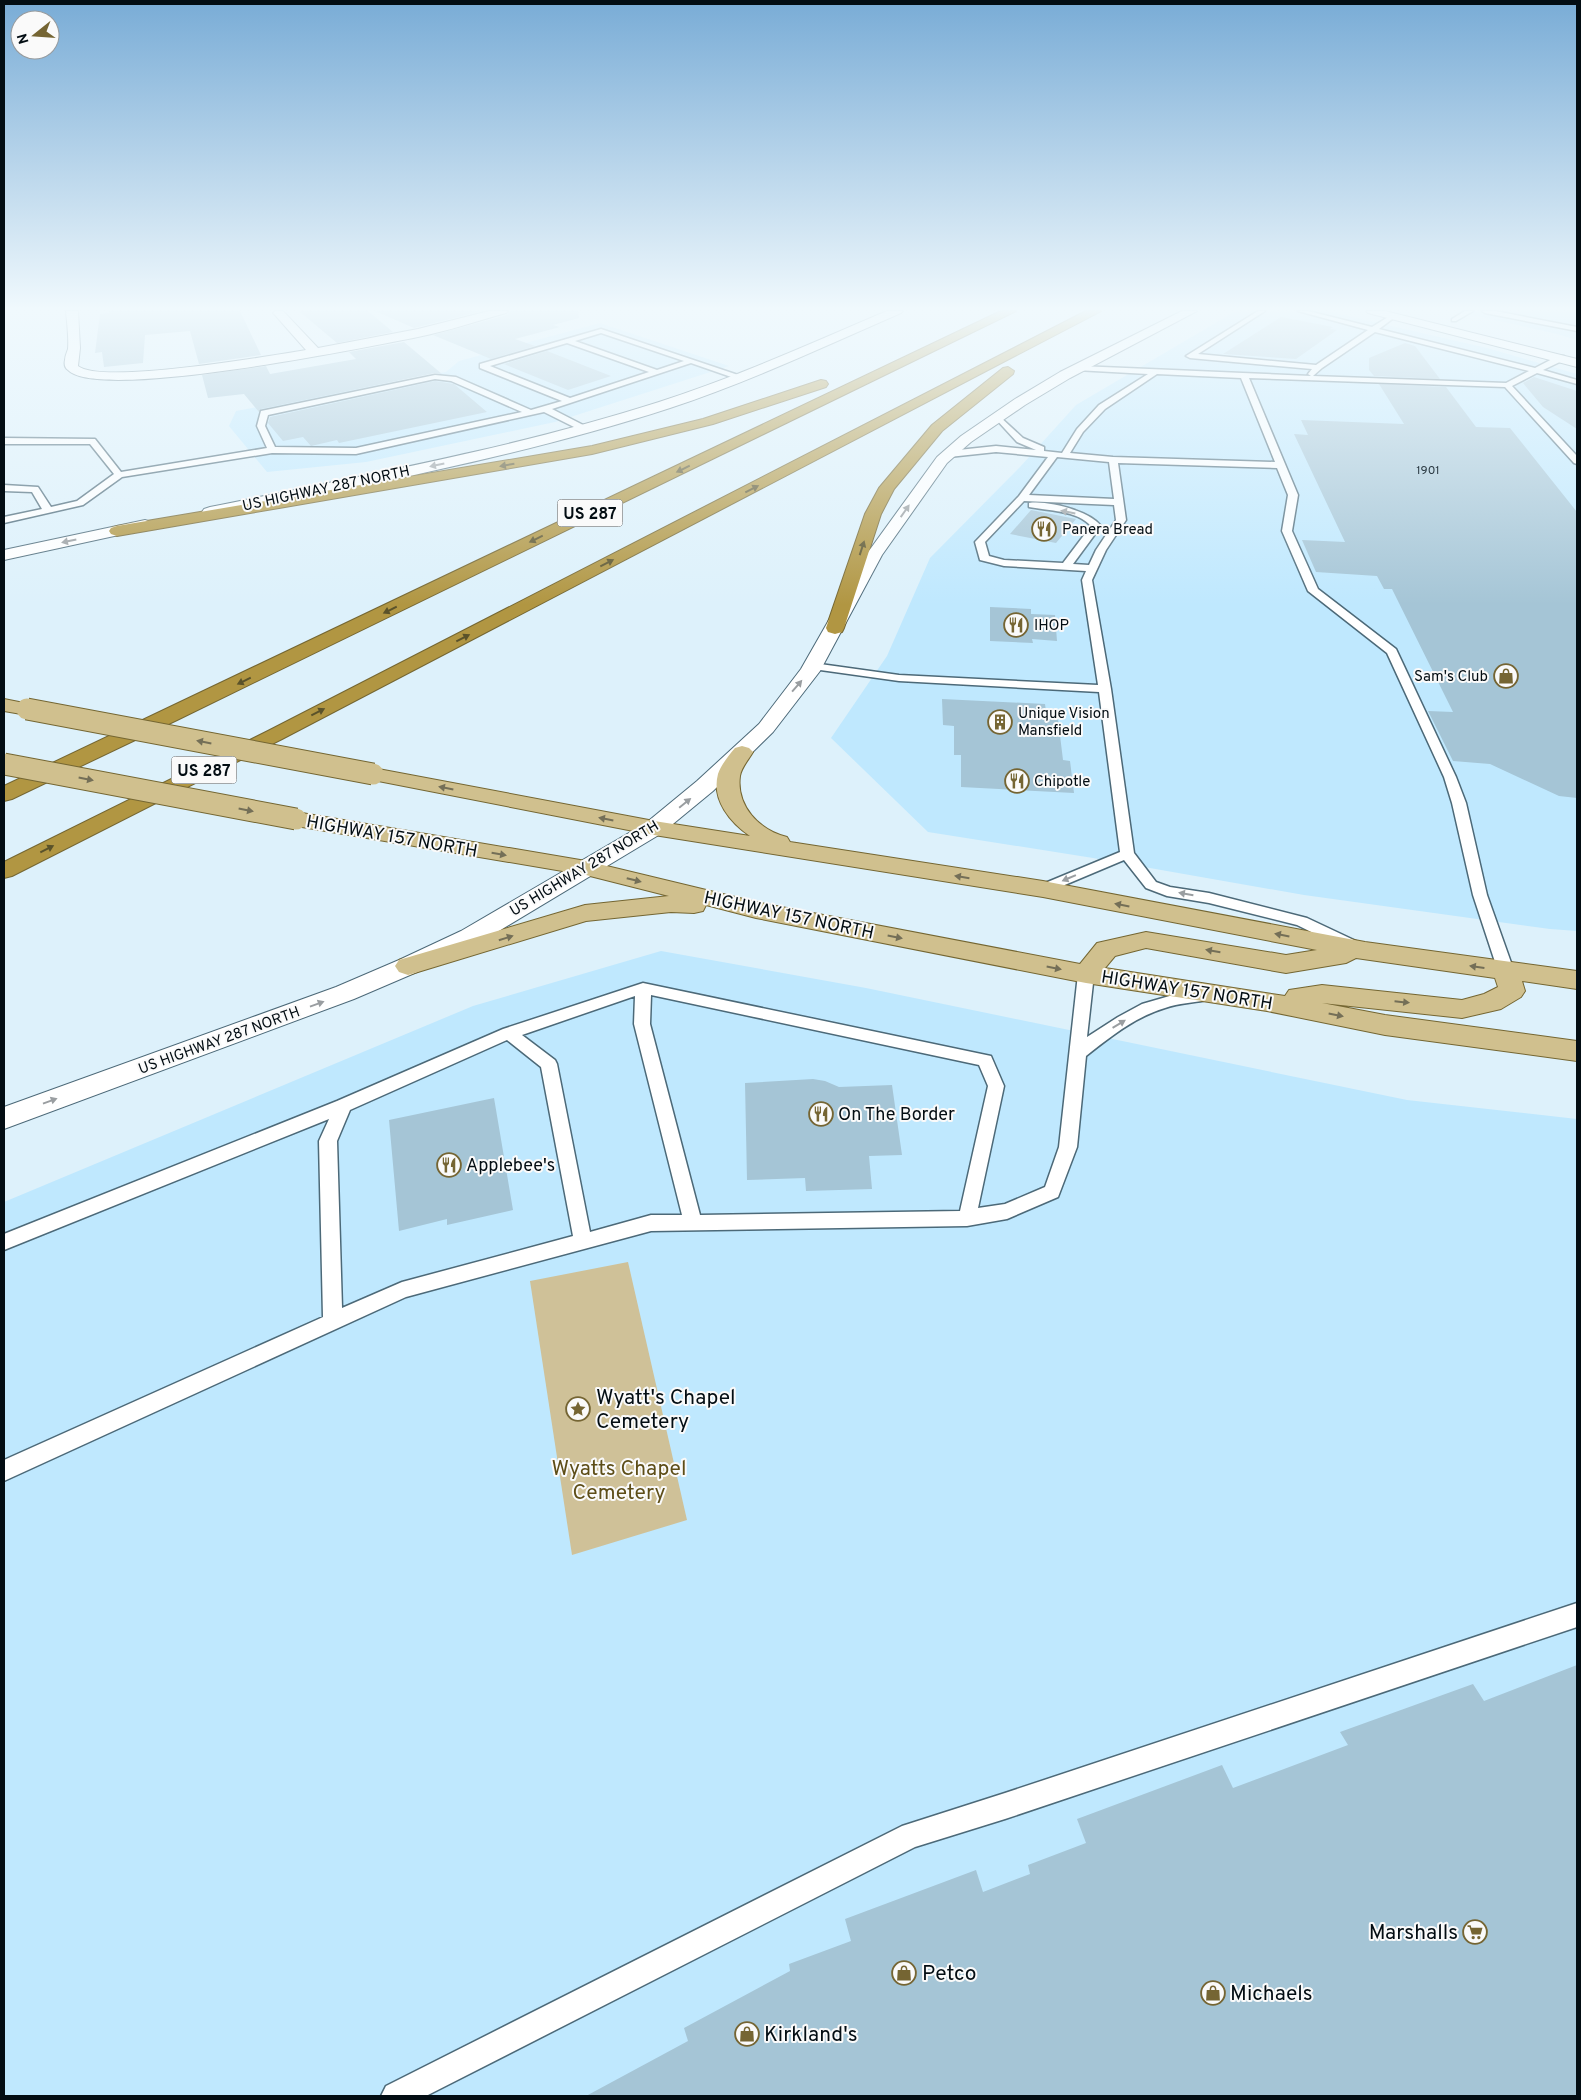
<svg xmlns="http://www.w3.org/2000/svg" width="1581" height="2100" font-family="Overpass,sans-serif">
<style>
.built{fill:#bfe8fe}
.green{fill:#cfc198}
.building{fill:#a5c5d6}
.lines{fill:none;stroke-linecap:round;stroke-linejoin:round}
.lane-casing{stroke:#4c6978;stroke-width:3}
.street-casing{stroke:#4c6978;stroke-width:2}
.secondary-casing{stroke:#4c6978;stroke-width:2}
.primary-casing{stroke:#746632;stroke-width:2}
.highway-casing{stroke:#746632;stroke-width:2}
.lane{fill:#fff;fill-rule:evenodd}
.street{fill:#fff;fill-rule:evenodd}
.secondary{fill:#fff;fill-rule:evenodd}
.primary{fill:#d0c08e;fill-rule:evenodd}
.highway{fill:#b19642;fill-rule:evenodd}
.primary-bridge-casing{stroke:#746632;stroke-width:23;stroke-linecap:butt}
.primary-bridge{stroke:#d0c08e;stroke-width:21}
.oneway{fill:#9a9ea1}
.oneway2{fill:#5a522a}
.oneway3{fill:#746f57}
.labels{text-anchor:middle;stroke-width:4;stroke-linejoin:round;paint-order:stroke}
.far-number-label{font-size:12px;fill:#2c3b44}
.far-street-label{font-size:15px;fill:#030d13;stroke:#fafafa}
.far-poi-label{font-size:15px;fill:#030d13;stroke:#fafafa;text-anchor:start}
.shield{fill:#fafafa;stroke:#4d5458;stroke-width:1}
.shield-label{font-size:16px;font-weight:bold;fill:#030d13}
.street-label{font-size:18px;fill:#030d13;stroke:#fafafa}
.poi-label{font-size:18px;fill:#030d13;stroke:#fafafa;text-anchor:start}
.near-poi-label{font-size:21px;fill:#030d13;stroke:#fafafa;text-anchor:start}
.near-park-label{font-size:21px;fill:#5d4d17;stroke:#fafafa}
</style>
<rect width="100%" height="100%" fill="#ddf1fb"/>
<path class="built" d="M1236,311H1326L1487,348L1577,374V931L1550,929L1304,895L1093,858L928,832L831,738L887,656L930,558L1020,467L1076,405Z
M1455,311H1577V340L1557,334Z
M600,323L729,366L555,422L366,462L267,472L229,426L236,411L446,372L459,361Z
M661,951L866,988L1407,1100L1577,1119V2096H4V1202L473,1006Z"/>
<path class="green" d="M628,1262L687,1520L572,1555L530,1281Z"/>
<path class="building" d="M109,311H240L261,355L199,364L190,331L145,335L143,363L104,367L102,352L95,353L100,314L109,313Z
M299,311H368L393,332L337,343Z
M375,311H482L414,328Z
M510,311H578L579,318L553,325L560,327L515,339L535,346L491,359L433,335L507,315Z
M1281,317L1333,327L1330,329L1337,330L1296,359L1223,354Z
M404,342L442,374L435,373L261,409L259,412L244,394L208,398L202,375L266,366L270,374L356,359L349,352Z
M1405,343L1415,346L1440,379L1374,376L1369,370V358Z
M547,351L611,376L568,390L504,364Z
M1534,377L1577,391V429L1543,407L1523,383Z
M435,381L454,384L487,412L339,443L337,440L311,446L303,437L283,441L268,423L270,417Z
M1379,384L1446,387L1476,427L1510,428L1577,512V798L1559,796L1490,764L1453,761L1428,711L1453,712L1392,589H1384L1377,576L1316,572L1302,540L1345,542L1294,434L1308,435L1301,420L1404,424Z
M1031,510L1076,519L1056,543L1010,534Z
M990,607L1031,609V614L1055,615L1057,641L1032,639L1033,643L990,641Z
M942,699L1045,704L1047,719H1058L1063,760L1070,761L1074,793L961,787V755H954V726L943,725Z
M813,1079L825,1081L839,1087L892,1085L902,1155L869,1156L872,1189L806,1191L805,1178L747,1180L745,1083Z
M494,1098L513,1210L447,1225V1219L399,1231L389,1120Z
M1577,1665V2096H586L688,2041L684,2028L790,1971L789,1964L851,1941L845,1919L976,1870L983,1892L1030,1874L1028,1865L1086,1843L1077,1819L1222,1765L1233,1788L1348,1745L1340,1732L1473,1684L1484,1701Z"/>
<g class="lines">
<g class="lane-casing">
<path id="lane" d="M1258,311H1265L1198,354L1316,365L1368,330L1298,311H1308L1372,327L1393,314L1396,316L1395,317L1379,329L1535,368L1558,356H1564V360L1543,370L1577,380V384L1537,373L1512,386L1577,456V464L1574,463L1505,387L1249,378L1298,495L1292,531L1318,589L1396,649L1456,777L1466,803L1487,895L1514,971L1511,975L1506,976L1501,975L1498,971L1473,895L1452,803L1444,777L1387,653L1308,591L1282,531L1288,495L1277,468L1118,463L1126,520L1106,550L1092,580L1111,689L1134,853L1156,882L1170,887L1209,893L1307,918L1358,942L1360,946L1358,950H1348L1297,925L1209,903L1167,896L1146,888L1124,860L1048,892H1038L1036,889L1038,886L1120,852L1099,692L899,681L813,669L807,666L813,663L899,675L1098,685L1082,580L1086,571L1004,566L980,560L975,542L1019,496L1048,457L996,452L949,457L945,454L949,451L996,446L1036,450L1017,442L994,417L998,415L1023,438L1044,447V451L1062,453L1077,429L1099,405L1148,374L1076,370L1075,368L1079,366L1311,376L1308,374L1312,369L1190,358L1186,356ZM1375,332L1529,371L1506,383L1313,376L1322,368ZM1157,374L1241,378L1275,462L1113,457L1070,453L1083,432L1105,409ZM1057,457L1109,462L1114,499L1029,495ZM1024,501L1114,505L1116,520L1096,550L1089,565L1073,564L1101,526C1090,511 1047,500 1029,503V507C1048,511 1077,510 1091,526L1063,563L1004,560L989,556L985,542Z
M1465,311H1473L1456,321H1452V319Z
M1482,311H1495L1577,327V331L1485,313Z
M601,329L744,377L737,379L691,363L552,409L587,427V431L584,432L544,412L356,454L272,453L122,477L83,505L4,523V517L42,509L32,492L4,491V485L38,487L51,507L77,501L114,474L90,444H4V438L95,439L121,472L267,448L257,426L261,411L435,375L456,377L531,410L562,401L480,368V364ZM601,333L684,361L657,370L575,341ZM567,343L649,372L570,398L490,366ZM435,379L451,381L522,412L356,448L275,447L265,426L268,415Z
M1086,969L1091,970L1094,974L1087,1037L1118,1017L1142,1004L1173,995L1207,990L1212,991L1215,995L1212,999L1207,1000C1193,1003 1179,1003 1165,1008C1135,1017 1110,1037 1086,1056L1077,1147L1058,1197L1007,1219L967,1226L651,1231L406,1297L4,1481V1460L323,1317L319,1141L329,1119L4,1250V1234L337,1101L503,1029L643,983L991,1056L1004,1086L978,1208L1005,1204L1045,1187L1059,1147L1078,974L1081,970ZM651,995L979,1065L988,1086L960,1211L700,1215L650,1024ZM635,996L634,1024L682,1215H651L590,1232L557,1064L555,1060L522,1035ZM507,1040L541,1067L573,1236L402,1282L342,1308L337,1141L350,1110Z
M1577,1603V1627L1005,1819L915,1847L426,2096H381L386,2086L902,1826L1005,1793Z"/>
</g>
<g class="street-casing">
<path id="street" d="M66,311H78L80,348L78,366C102,385 270,356 306,350L275,315L273,313L275,311H283L318,348L418,329L489,311H508L506,313C477,321 448,331 418,337C367,347 99,402 68,370C65,368 64,364 65,360C65,356 67,352 68,349C69,337 67,323 66,311Z"/>
</g>
<g class="secondary-casing">
<path id="secondary" d="M887,311H903L901,313C825,346 749,382 670,408C520,457 364,485 210,517L204,515L202,512L204,509L210,507C361,476 512,449 659,402C737,377 812,343 887,311Z
M1182,311H1197L1070,378L1025,405L971,442L947,463L882,555L820,671L773,732L713,791L662,833L479,943L417,972L354,999L4,1129V1107L336,987L399,960L461,931L646,823L697,781L759,724L801,669L866,555L937,457L961,436L1015,399L1060,372Z
M1366,311H1385L1577,359V367L1368,313Z
M145,520L151,522L153,525L151,528L4,560V550Z"/>
</g>
<g class="primary-casing">
<path id="primary" d="M4,699L34,705L37,709L34,713L27,715L4,711Z
M742,746L749,748L753,752C749,759 741,768 740,776C736,806 759,830 787,837L790,842L1043,881L1365,942L1577,971V989L1522,981L1525,991L1521,997L1501,1009L1462,1018L1322,1003L1385,1015L1577,1041V1061L1385,1035L1267,1011L1086,983L756,918L706,905L703,911L694,913L671,912L586,921L408,975L399,972L395,966L399,960L585,905L669,896L586,875L296,826L288,824L285,819L288,814L296,812L586,861L756,902L1080,964L1097,943L1146,932L1286,955L1317,950L1043,897L654,835L373,780L365,779L362,774L365,769L373,768L654,821L750,836C731,823 711,800 718,774C721,765 729,755 735,748ZM1146,948L1286,973L1346,963L1356,958L1495,978L1498,987L1484,994L1462,1000L1322,985L1289,990L1285,996L1105,968L1115,956Z"/>
</g>
<g class="highway-casing">
<path id="highway" d="M1001,311H1016L177,720L12,799L4,801V786Z
M1086,311H1101L282,739L12,876L4,878V862L268,731Z
M1008,367L1014,371L1013,374L942,431L894,489L881,514L844,628L842,632L835,634L828,632L826,628L865,514L879,488L932,425L1003,368Z
M821,380L826,381L828,384L826,387L713,424L592,454L117,536L111,534L109,531L111,528L117,526L592,446L703,419Z"/>
</g>
<use href="#lane" class="lane"/>
<use href="#street" class="street"/>
<use href="#secondary" class="secondary"/>
<use href="#primary" class="primary"/>
<use href="#highway" class="highway"/>
<g class="primary-bridge-casing">
<path id="primary-bridge" d="M27,709L373,774
M4,764L296,819"/>
</g>
<use href="#primary-bridge" class="primary-bridge"/>
</g>
<defs><path id="oneway-solid" d="M-6-.8H1V-3.2L6.5 0L1 3.2V.8H-6Z" transform="scale(1.25)"/></defs>
<g class="oneway">
<use href="#oneway-solid" transform="translate(437 465) rotate(168)"/>
<use href="#oneway-solid" transform="translate(905 511) rotate(-55)"/>
<use href="#oneway-solid" transform="translate(1068 512) rotate(-169)"/>
<use href="#oneway-solid" transform="translate(69 541) rotate(168)"/>
<use href="#oneway-solid" transform="translate(797 686) rotate(-49)"/>
<use href="#oneway-solid" transform="translate(685 803) rotate(-39)"/>
<use href="#oneway-solid" transform="translate(1069 878) rotate(157)"/>
<use href="#oneway-solid" transform="translate(1186 894) rotate(-170)"/>
<use href="#oneway-solid" transform="translate(317 1004) rotate(-20)"/>
<use href="#oneway-solid" transform="translate(1119 1024) rotate(-31)"/>
<use href="#oneway-solid" transform="translate(50 1101) rotate(-20)"/>
</g>
<g class="oneway2">
<use href="#oneway-solid" transform="translate(507 465) rotate(170)"/>
<use href="#oneway-solid" transform="translate(683 469) rotate(154)"/>
<use href="#oneway-solid" transform="translate(752 489) rotate(-27)"/>
<use href="#oneway-solid" transform="translate(536 539) rotate(154)"/>
<use href="#oneway-solid" transform="translate(862 548) rotate(-72)"/>
<use href="#oneway-solid" transform="translate(607 563) rotate(-27)"/>
<use href="#oneway-solid" transform="translate(390 610) rotate(154)"/>
<use href="#oneway-solid" transform="translate(463 638) rotate(-27)"/>
<use href="#oneway-solid" transform="translate(244 681) rotate(154)"/>
<use href="#oneway-solid" transform="translate(318 712) rotate(-27)"/>
<use href="#oneway-solid" transform="translate(47 849) rotate(-27)"/>
</g>
<g class="oneway3">
<use href="#oneway-solid" transform="translate(204 742) rotate(-169)"/>
<use href="#oneway-solid" transform="translate(86 779) rotate(11)"/>
<use href="#oneway-solid" transform="translate(446 788) rotate(-169)"/>
<use href="#oneway-solid" transform="translate(246 810) rotate(11)"/>
<use href="#oneway-solid" transform="translate(606 819) rotate(-169)"/>
<use href="#oneway-solid" transform="translate(499 854) rotate(10)"/>
<use href="#oneway-solid" transform="translate(962 877) rotate(-171)"/>
<use href="#oneway-solid" transform="translate(634 880) rotate(14)"/>
<use href="#oneway-solid" transform="translate(1122 905) rotate(-169)"/>
<use href="#oneway-solid" transform="translate(1282 935) rotate(-169)"/>
<use href="#oneway-solid" transform="translate(895 937) rotate(11)"/>
<use href="#oneway-solid" transform="translate(506 938) rotate(-17)"/>
<use href="#oneway-solid" transform="translate(1213 951) rotate(-170)"/>
<use href="#oneway-solid" transform="translate(1477 967) rotate(-172)"/>
<use href="#oneway-solid" transform="translate(1054 968) rotate(11)"/>
<use href="#oneway-solid" transform="translate(1402 1002) rotate(6)"/>
<use href="#oneway-solid" transform="translate(1336 1015) rotate(11)"/>
</g>
<linearGradient id="sky" x2="0" y2="1"><stop stop-color="#79acd6"/><stop offset="0.51" stop-color="#f0f9fd"/><stop offset="1" stop-color="#f0f9fd" stop-opacity="0"/></linearGradient>
<rect width="1581" height="605" fill="url(#sky)"/>
<defs>
<g id="restaurant-ring" transform="scale(1.25)"><circle r="9.5" fill="#fafafa" stroke="#756533" stroke-width="1.5"/><path d="M-5-6h1v4h1v-4h1v4h1v-4h1v5L-1.5 .5V6h-2V.5L-5-1ZM5-6V6H3V1.5H1.5Q1.5-4 5-6Z" fill="#756533"/></g>
<g id="shop-ring" transform="scale(1.25)"><circle r="9.5" fill="#fafafa" stroke="#756533" stroke-width="1.5"/><path d="M-5-2.5h2.3a2.7 3.5 0 0 1 5.4 0H5L5.5 6h-11ZM-1.5-2.5h3a1.5 2.3 0 0 0-3 0Z" fill="#756533"/></g>
<g id="building-ring" transform="scale(1.25)"><circle r="9.5" fill="#fafafa" stroke="#756533" stroke-width="1.5"/><path d="M-4-6H4V6H1V3H-1V6H-4ZM-2.5-4.3h1.7v1.8h-1.7ZM.8-4.3h1.7v1.8H.8ZM-2.5-1h1.7V.8h-1.7ZM.8-1h1.7V.8H.8Z" fill="#756533"/></g>
<g id="sight-ring" transform="scale(1.25)"><circle r="9.5" fill="#fafafa" stroke="#756533" stroke-width="1.5"/><path d="M0-6L1.8-2.2L6-1.7L2.9 1.2L3.7 5.4L0 3.3L-3.7 5.4L-2.9 1.2L-6-1.7L-1.8-2.2Z" fill="#756533"/></g>
<g id="supermarket-ring" transform="scale(1.25)"><circle r="9.5" fill="#fafafa" stroke="#756533" stroke-width="1.5"/><path d="M-6-5.5h2.5l.6 2H6L4.5 2H-2.5L-4.4-4H-6ZM-1.5 3.2a1.3 1.3 0 1 0 .1 0ZM3 3.2a1.3 1.3 0 1 0 .1 0Z" fill="#756533"/></g>
</defs>
<g fill-rule="evenodd">
<use href="#restaurant-ring" x="1044" y="529"/>
<use href="#restaurant-ring" x="1016" y="625"/>
<use href="#shop-ring" x="1506" y="676"/>
<use href="#building-ring" x="1000" y="722"/>
<use href="#restaurant-ring" x="1017" y="781"/>
<use href="#restaurant-ring" x="821" y="1114"/>
<use href="#restaurant-ring" x="449" y="1165"/>
<use href="#sight-ring" x="578" y="1409"/>
<use href="#supermarket-ring" x="1475" y="1932"/>
<use href="#shop-ring" x="904" y="1973"/>
<use href="#shop-ring" x="1213" y="1993"/>
<use href="#shop-ring" x="747" y="2034"/>
</g>
<g class="labels">
<g class="far-number-label">
<text x="1428" y="474">1901</text>
</g>
<g class="far-street-label">
<text transform="translate(326 488) rotate(-12)" y="5">US HIGHWAY 287 NORTH</text>
<text transform="translate(584 868) rotate(-31)" y="5">US HIGHWAY 287 NORTH</text>
<text transform="translate(219 1040) rotate(-20)" y="5">US HIGHWAY 287 NORTH</text>
</g>
<g class="far-poi-label">
<text x="1062" y="534">Panera Bread</text>
<text x="1034" y="630">IHOP</text>
<text x="1488" y="681" text-anchor="end">Sam's Club</text>
<text x="1018" y="718">Unique Vision<tspan x="1018" dy="17">Mansfield</tspan></text>
<text x="1034" y="786">Chipotle</text>
</g>
<g class="shield">
<rect x="557.5" y="499.5" width="65" height="27" rx="4"/>
<rect x="171.5" y="756.5" width="65" height="27" rx="4"/>
</g>
<g class="shield-label">
<text x="590" y="519">US 287</text>
<text x="204" y="776">US 287</text>
</g>
<g class="street-label">
<text transform="translate(392 836) rotate(10)" y="6">HIGHWAY 157 NORTH</text>
<text transform="translate(789 915) rotate(12)" y="6">HIGHWAY 157 NORTH</text>
<text transform="translate(1187 990) rotate(9)" y="6">HIGHWAY 157 NORTH</text>
</g>
<g class="poi-label">
<text x="838" y="1120">On The Border</text>
<text x="466" y="1171">Applebee's</text>
</g>
<g class="near-poi-label">
<text x="596" y="1404">Wyatt's Chapel<tspan x="596" dy="24">Cemetery</tspan></text>
<text x="1458" y="1939" text-anchor="end">Marshalls</text>
<text x="922" y="1980">Petco</text>
<text x="1230" y="2000">Michaels</text>
<text x="764" y="2041">Kirkland's</text>
</g>
<g class="near-park-label">
<text x="619" y="1475">Wyatts Chapel<tspan x="619" dy="24">Cemetery</tspan></text>
</g>
</g>
<rect width="1581" height="2100" fill="none" stroke="#030d13" stroke-width="10"/>
<g transform="translate(35 35) rotate(253)"><circle r="24" fill="#fafafa" stroke="#979b9e"/>
<path d="M0-4L9 19L0 12L-9 19Z" fill="#756533"/>
<text y="-8" font-size="14" font-weight="bold" text-anchor="middle" fill="#030d13">N</text>
</g>
</svg>
